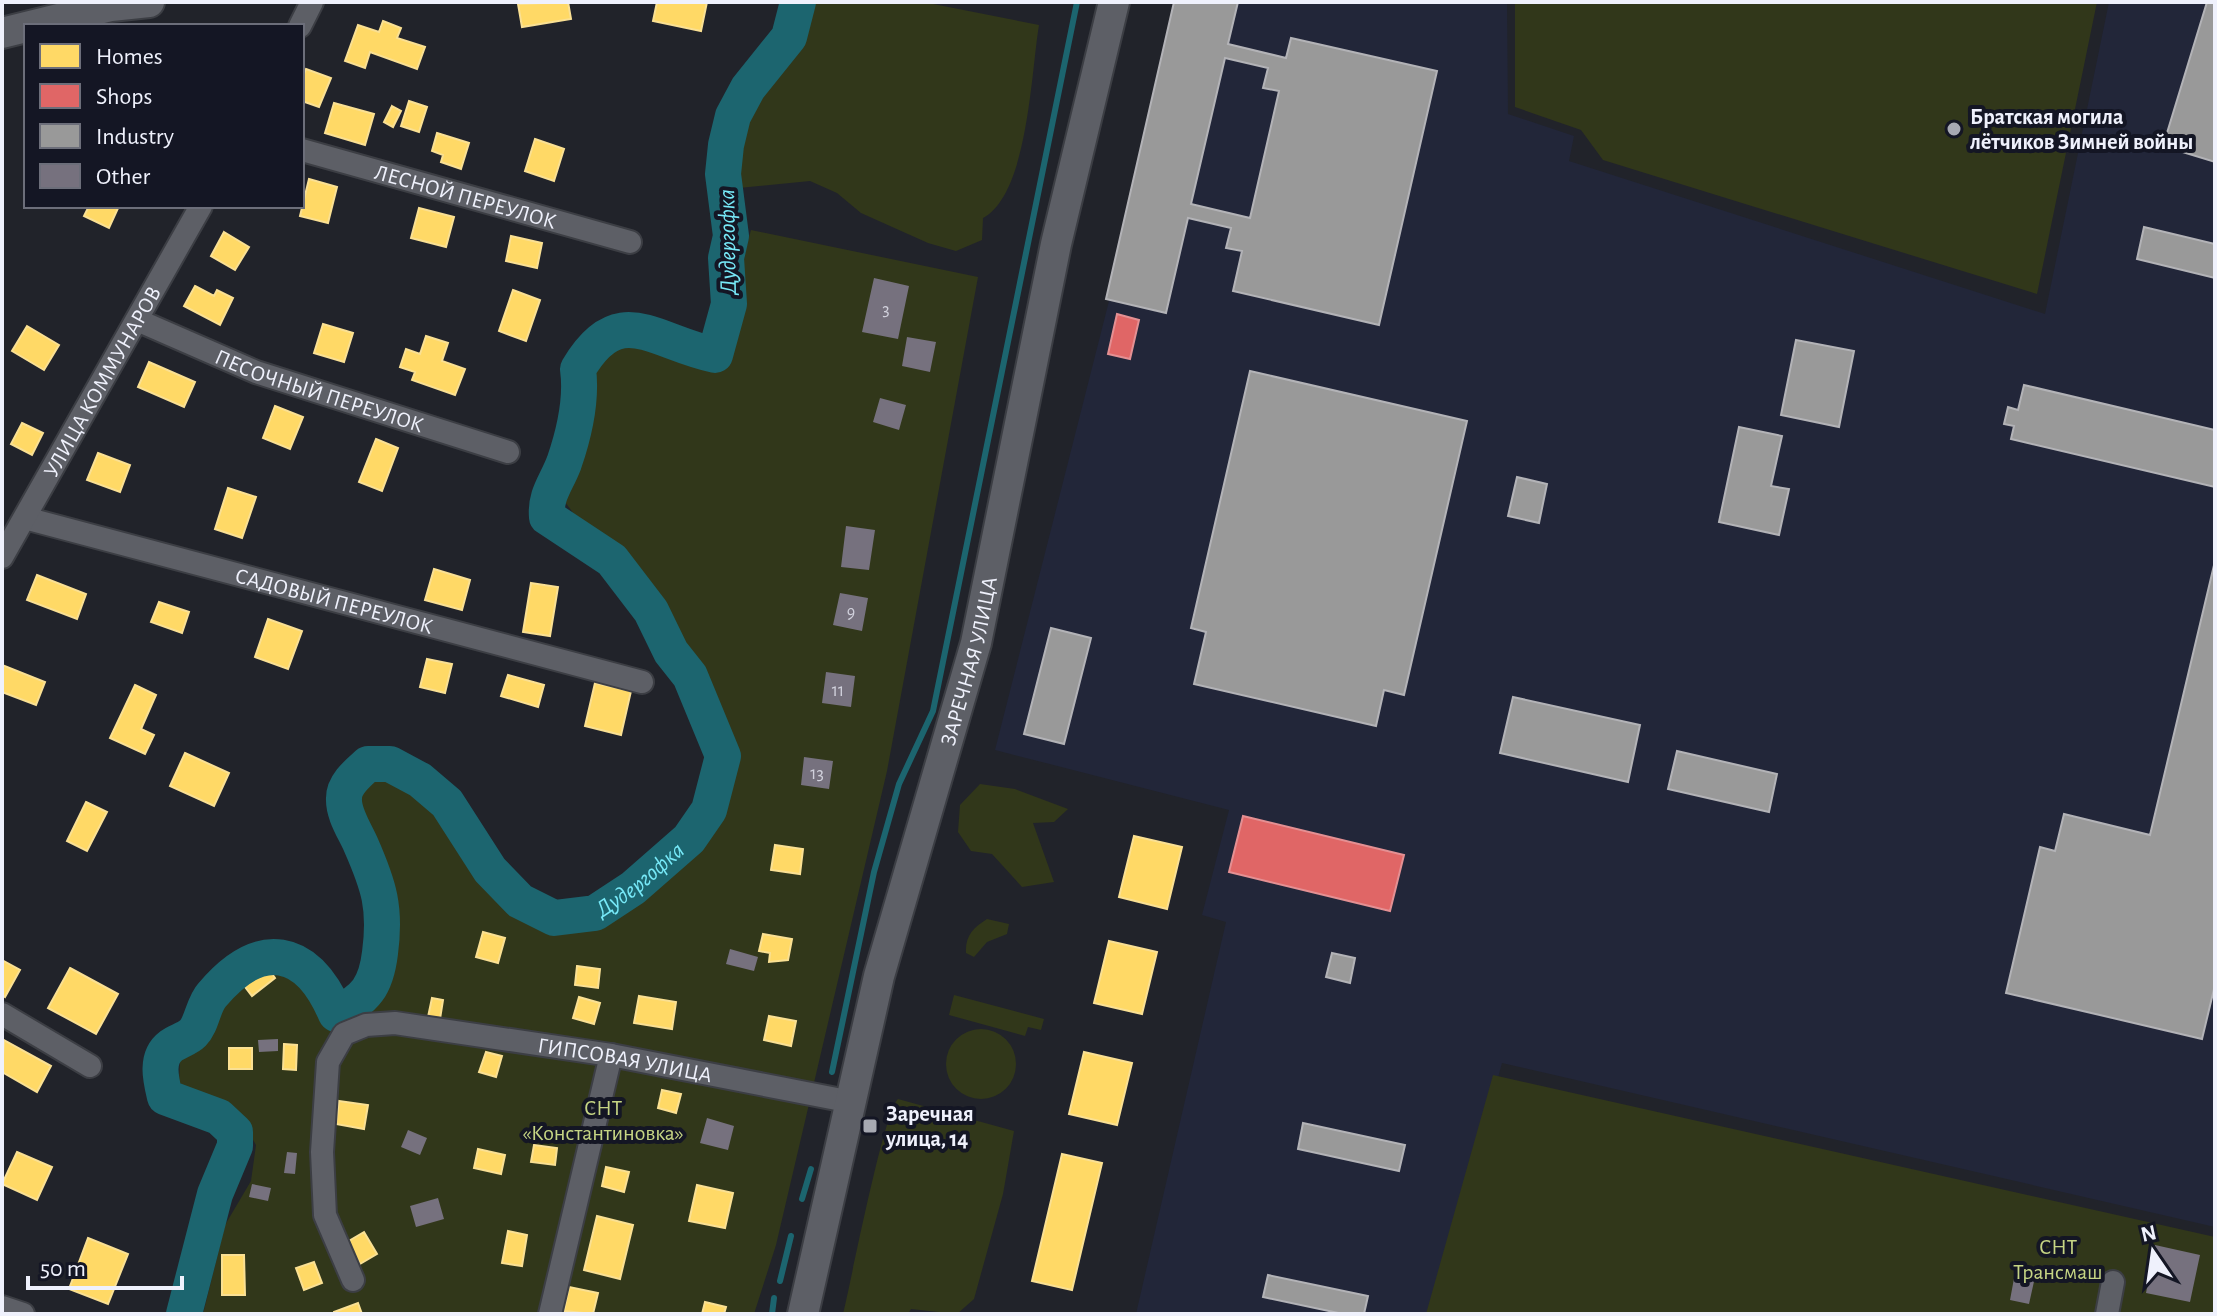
<svg xmlns="http://www.w3.org/2000/svg" width="2217" height="1316" font-family="'Alegreya Sans',sans-serif">
<style>
.built{fill:#222639}
.green{fill:#31371a}
.homes{fill:#ffd966;stroke:#fae093;stroke-width:2}
.shops{fill:#e06666;stroke:#e49093;stroke-width:2}
.industry{fill:#999;stroke:#b3b3b7;stroke-width:2;fill-rule:evenodd}
.lines{fill:none;stroke-linecap:round;stroke-linejoin:round}
.stream{stroke:#1c656f;stroke-width:6}
.river{stroke:#1c656f;stroke-width:36}
.building{fill:#76717e}
.street-casing{stroke:#3c3e44;stroke-width:26}
.secondary-casing{stroke:#3c3e44;stroke-width:34}
.street{stroke:#5d5f66;stroke-width:22}
.secondary{stroke:#5d5f66;stroke-width:30}
.poi-dot{fill:#a7a9b2;stroke:#141624;stroke-width:3}
.labels{text-anchor:middle;stroke-width:8;stroke-linejoin:round;paint-order:stroke}
.number-label{font-size:18px;fill:#d1d1dc}
.poi-label{font-size:22px;font-weight:bold;fill:#eff1fc;stroke:#141624;text-anchor:start}
.street-label{font-size:22px;fill:#eff1fc;stroke:#141624}
.park-label{font-size:22px;fill:#c6d584;stroke:#141624}
.water-label{font-size:24px;font-style:italic;fill:#77e9f8;stroke:#141624}
</style>
<rect width="100%" height="100%" fill="#21232a"/>
<path class="built" d="M1174,2H1507L1508,114L1574,136L1569,161L2045,314L2109,2H2215V1227L1502,1063L1434,1314H1136L1226,922L1202,915L1229,810L995,750L1109,301L1106,299Z"/>
<path class="green" d="M815,2H923L1039,25C1031,73 1028,194 983,218L982,240L956,251L928,243L861,213L837,193L810,181L739,188C739,174 737,158 739,144C749,90 802,55 815,2Z
M1515,2H2097L2037,294L1603,160L1581,130L1515,107Z
M751,230L978,277L887,771L776,1245L754,1314H203L225,1225L251,1181L256,1145L238,1114L202,1105L179,1082L180,1060L202,1034L220,1004L235,989L266,969L303,985L325,1022L347,1016L374,998L388,961L392,900L354,798L361,780L376,771L402,776L443,807L480,867L514,908L557,929L607,918L661,882L699,838L726,792L732,747L674,624L628,553L580,522L565,502L590,375L604,350L629,343L702,365L730,359C739,314 738,274 751,230Z
M980,784L1015,789L1068,809L1054,822L1033,823L1054,882L1022,887L992,854L971,851L958,832L960,805Z
M987,919L1009,924L1007,934L987,942L974,957L966,953C965,936 973,928 987,919Z
M954,995L1044,1019L1041,1030L1028,1027L1025,1036L949,1015Z
M946 1064a35 35 0 1 1 70 0a35 35 0 1 1-70 0Z
M1493,1075L2215,1237V1314H1426Z
M898,1099L1014,1131L1003,1194L974,1299L957,1314L911,1309L908,1314H843C851,1282 884,1111 898,1099Z"/>
<path class="homes" d="M568,2L571,19L522,27L518,4Z
M657,2H707L701,31L653,21Z
M383,21L401,28L397,38L425,47L417,69L370,52L365,68L345,61L358,25L379,32Z
M306,69L331,78L319,107L302,101V79Z
M409,101L427,107L419,132L401,126Z
M334,103L374,114L365,145L325,133Z
M392,106L401,111L393,127L384,122Z
M437,133L469,143L461,169L441,162L443,155L432,151Z
M535,139L564,149L554,181L525,171Z
M309,179L337,187L328,223L300,216Z
M89,206H119L109,228L84,216Z
M419,208L454,217L446,247L411,238Z
M224,232L249,247L235,270L211,256Z
M511,236L542,243L537,268L506,261Z
M195,286L214,296L217,290L233,298L220,325L184,306Z
M513,290L540,300L526,341L499,331Z
M323,324L353,333L344,362L314,353Z
M27,326L59,345L44,370L12,351Z
M426,336L448,343L442,361L465,369L455,395L412,380L415,372L400,367L406,349L420,354Z
M149,362L195,382L184,407L138,387Z
M275,406L303,417L290,449L263,438Z
M22,423L43,433L32,455L11,444Z
M376,439L398,448L382,491L359,482Z
M98,453L130,465L120,492L87,480Z
M228,488L256,497L242,538L215,529Z
M434,569L470,580L462,610L425,600Z
M37,575L86,594L77,619L27,600Z
M531,583L558,587L550,636L523,632Z
M159,602L189,612L182,633L151,622Z
M268,619L302,631L288,669L255,657Z
M427,659L452,664L445,693L420,687Z
M2,665L45,682L36,705L2,692Z
M508,675L544,685L538,707L501,696Z
M595,683L631,691L621,735L585,726Z
M135,685L156,695L141,729L154,735L145,754L110,738Z
M185,753L229,773L214,806L170,786Z
M86,802L107,812L87,851L67,841Z
M1134,836L1182,847L1167,909L1119,897Z
M775,845L803,849L800,874L771,870Z
M483,932L505,938L498,963L476,957Z
M763,934L792,939L788,960L769,962L770,953L759,951Z
M1109,941L1157,952L1142,1014L1094,1003Z
M2,960L20,970L5,997L2,995Z
M263,961L275,978L252,996L239,979Z
M577,966L600,969L598,988L575,985Z
M70,968L118,994L96,1034L48,1008Z
M639,996L676,1002L672,1029L634,1023Z
M579,997L600,1003L594,1024L573,1018Z
M432,998L443,1000L440,1019L428,1017Z
M769,1016L796,1021L791,1046L764,1040Z
M4,1040L51,1066L37,1092L2,1072Z
M284,1044L297,1045L296,1070L283,1069Z
M229,1048H252V1069H229Z
M486,1052L502,1056L496,1077L479,1072Z
M1084,1052L1132,1063L1117,1125L1069,1114Z
M662,1090L681,1094L676,1113L658,1108Z
M339,1101L368,1105L364,1129L336,1124Z
M534,1145L557,1148L555,1165L531,1162Z
M478,1149L505,1155L501,1174L474,1168Z
M17,1152L52,1167L37,1200L2,1184Z
M1062,1154L1102,1163L1072,1290L1032,1281Z
M606,1167L629,1172L624,1192L602,1186Z
M697,1185L733,1193L725,1228L689,1221Z
M597,1216L633,1225L620,1279L584,1270Z
M508,1231L527,1235L522,1266L502,1263Z
M364,1232L377,1254L360,1264L347,1242Z
M88,1238L128,1254L108,1304L69,1289Z
M222,1255H244L245,1295H222Z
M314,1262L322,1283L304,1290L296,1268Z
M569,1287L598,1293L593,1314L564,1311Z
M705,1302L726,1307L724,1314H702Z
M358,1303L362,1314H334V1312Z"/>
<path class="shops" d="M1117,314L1139,320L1130,359L1108,354Z
M1243,816L1404,855L1390,911L1229,872Z"/>
<path class="industry" d="M1174,2H1238L1228,44L1286,58L1291,38L1437,71L1379,325L1233,291L1242,251L1226,248L1231,228L1188,218L1166,313L1106,299ZM1225,58L1268,68L1263,88L1279,91L1250,218L1191,204Z
M2207,2H2215V162L2163,146Z
M2144,227L2215,244V278L2137,259Z
M1796,340L1854,351L1839,427L1781,415Z
M1250,371L1467,421L1404,695L1384,690L1376,726L1194,684L1206,632L1191,628Z
M2024,385L2215,430V487L2011,439L2014,426L2004,424L2008,407L2018,410Z
M1739,427L1782,436L1771,486L1789,489L1779,535L1719,522Z
M1517,477L1547,484L1539,523L1508,516Z
M2215,561V985L2202,1039L2006,993L2040,847L2055,851L2064,814L2150,835Z
M1051,628L1091,638L1064,744L1024,734Z
M1513,697L1640,725L1628,782L1500,753Z
M1677,751L1777,774L1769,812L1668,789Z
M1332,953L1355,958L1350,983L1326,977Z
M1303,1123L1405,1145L1399,1171L1298,1149Z
M1268,1275L1368,1296L1364,1314H1343L1263,1297Z"/>
<g class="lines">
<path class="stream" d="M832,1072L874,872L899,784L933,711L1077,2
M802,1199L811,1169
M780,1281L791,1236
M772,1314L774,1298"/>
<path class="river" id="s1" d="M184,1314L215,1194L235,1146V1132L219,1117L165,1097C161,1080 155,1058 171,1046C178,1041 187,1039 193,1033C202,1024 203,1005 212,995C260,938 307,946 336,1014C366,999 376,986 380,953C386,908 379,886 361,845C355,831 343,814 344,798C344,784 358,773 368,764H390L420,780L447,803L490,870L520,901L554,918L595,913L633,888L689,839L709,810L723,756L690,676L671,652L651,611L612,560L547,517C545,495 556,484 564,463C574,434 582,399 578,369C619,299 653,342 715,355L729,304L726,258L731,236L723,174L726,145L733,116L748,88L789,37L798,2"/>
</g>
<path class="building" d="M874,278L909,286L898,339L862,332Z
M907,337L936,342L930,372L902,366Z
M880,398L906,405L899,430L873,422Z
M846,526L875,530L869,570L841,567Z
M840,593L868,598L862,631L833,625Z
M826,672L855,676L851,707L822,703Z
M804,757L833,761L829,789L801,785Z
M730,949L758,957L754,971L726,964Z
M278,1039V1051L259,1052L258,1040Z
M707,1118L734,1126L728,1150L700,1143Z
M408,1130L427,1138L420,1155L401,1147Z
M287,1152L297,1153L295,1174L284,1173Z
M252,1184L271,1188L268,1201L249,1197Z
M438,1198L444,1219L416,1227L410,1206Z
M2155,1245L2200,1255L2190,1302L2146,1293Z
M2015,1273L2035,1277L2029,1304L2010,1300Z"/>
<g class="lines">
<g class="street-casing">
<g id="street">
<path d="M300,26L312,2"/>
<path id="s2" d="M302,150L630,242"/>
<path id="s3" d="M137,320L256,372L508,452"/>
<path id="s4" d="M25,518L642,682"/>
<path id="s5" d="M2,557L201,206"/>
<path d="M2,1014L90,1066"/>
<path id="s6" d="M353,1280L325,1215L322,1152L328,1062L344,1034L366,1025L395,1023L611,1055L852,1102"/>
<path d="M2,1307L23,1314"/>
<path d="M550,1314L611,1055"/>
<path d="M2107,1314L2113,1282"/>
</g>
</g>
<g class="secondary-casing">
<g id="secondary">
<path d="M2,33L111,6L149,2"/>
<path id="s7" d="M803,1314L879,976L976,643L1056,244L1114,2"/>
</g>
</g>
<use href="#street" class="street"/>
<use href="#secondary" class="secondary"/>
</g>
<g class="poi-dot">
<circle cx="1954" cy="129" r="8"/>
<rect x="862" y="1118" width="16" height="16" rx="4"/>
</g>
<g class="labels">
<g class="number-label">
<text x="886" y="315">3</text>
<text x="851" y="618">9</text>
<text x="838" y="696">11</text>
<text x="817" y="779">13</text>
</g>
<g class="poi-label">
<text x="1970" y="124">Братская могила<tspan x="1970" dy="25">лётчиков Зимней войны</tspan></text>
<text x="886" y="1121">Заречная<tspan x="886" dy="25">улица, 14</tspan></text>
</g>
<g class="street-label">
<text dy="8" stroke="none"><textPath href="#s2" startOffset="170">ЛЕСНОЙ ПЕРЕУЛОК</textPath></text>
<text dy="8" stroke="none"><textPath href="#s5" startOffset="202">УЛИЦА КОММУНАРОВ</textPath></text>
<text dy="8" stroke="none"><textPath href="#s3" startOffset="196">ПЕСОЧНЫЙ ПЕРЕУЛОК</textPath></text>
<text dy="8" stroke="none"><textPath href="#s4" startOffset="320">САДОВЫЙ ПЕРЕУЛОК</textPath></text>
<text dy="8" stroke="none"><textPath href="#s7" startOffset="674">ЗАРЕЧНАЯ УЛИЦА</textPath></text>
<text dy="8" stroke="none"><textPath href="#s6" startOffset="542">ГИПСОВАЯ УЛИЦА</textPath></text>
</g>
<g class="park-label">
<text x="603" y="1115">СНТ<tspan x="603" dy="25">«Константиновка»</tspan></text>
<text x="2058" y="1254">СНТ<tspan x="2058" dy="25">Трансмаш</tspan></text>
</g>
<g class="water-label">
<text transform="translate(727 242) rotate(-91)" y="8">Дудергофка</text>
<text dy="8" stroke="none"><textPath href="#s1" startOffset="1190">Дудергофка</textPath></text>
</g>
</g>
<rect width="2217" height="1316" fill="none" stroke="#eff1fc" stroke-width="8"/>
<rect x="24" y="24" width="280" height="184" fill="#141624" stroke="#6c6e7a" stroke-width="2"/>
<rect x="40" y="44" width="40" height="24" fill="#ffd966" stroke="#6c6e7a" stroke-width="2"/>
<text x="96" y="64" font-size="24" fill="#eff1fc">Homes</text>
<rect x="40" y="84" width="40" height="24" fill="#e06666" stroke="#6c6e7a" stroke-width="2"/>
<text x="96" y="104" font-size="24" fill="#eff1fc">Shops</text>
<rect x="40" y="124" width="40" height="24" fill="#999999" stroke="#6c6e7a" stroke-width="2"/>
<text x="96" y="144" font-size="24" fill="#eff1fc">Industry</text>
<rect x="40" y="164" width="40" height="24" fill="#76717e" stroke="#6c6e7a" stroke-width="2"/>
<text x="96" y="184" font-size="24" fill="#eff1fc">Other</text>
<g transform="translate(2153 1252) rotate(347)" stroke="#141624" stroke-width="6" paint-order="stroke">
<path d="M0-6L14 30L0 20L-14 30Z" fill="#eff1fc"/>
<text y="-12" font-size="22" font-weight="bold" text-anchor="middle" fill="#eff1fc">N</text>
</g>
<path d="M28 1276v12h154v-12" fill="none" stroke="#eff1fc" stroke-width="4"/>
<text x="40" y="1276" font-size="24" fill="#eff1fc" stroke="#141624" stroke-width="6" paint-order="stroke">50 m</text>
</svg>
